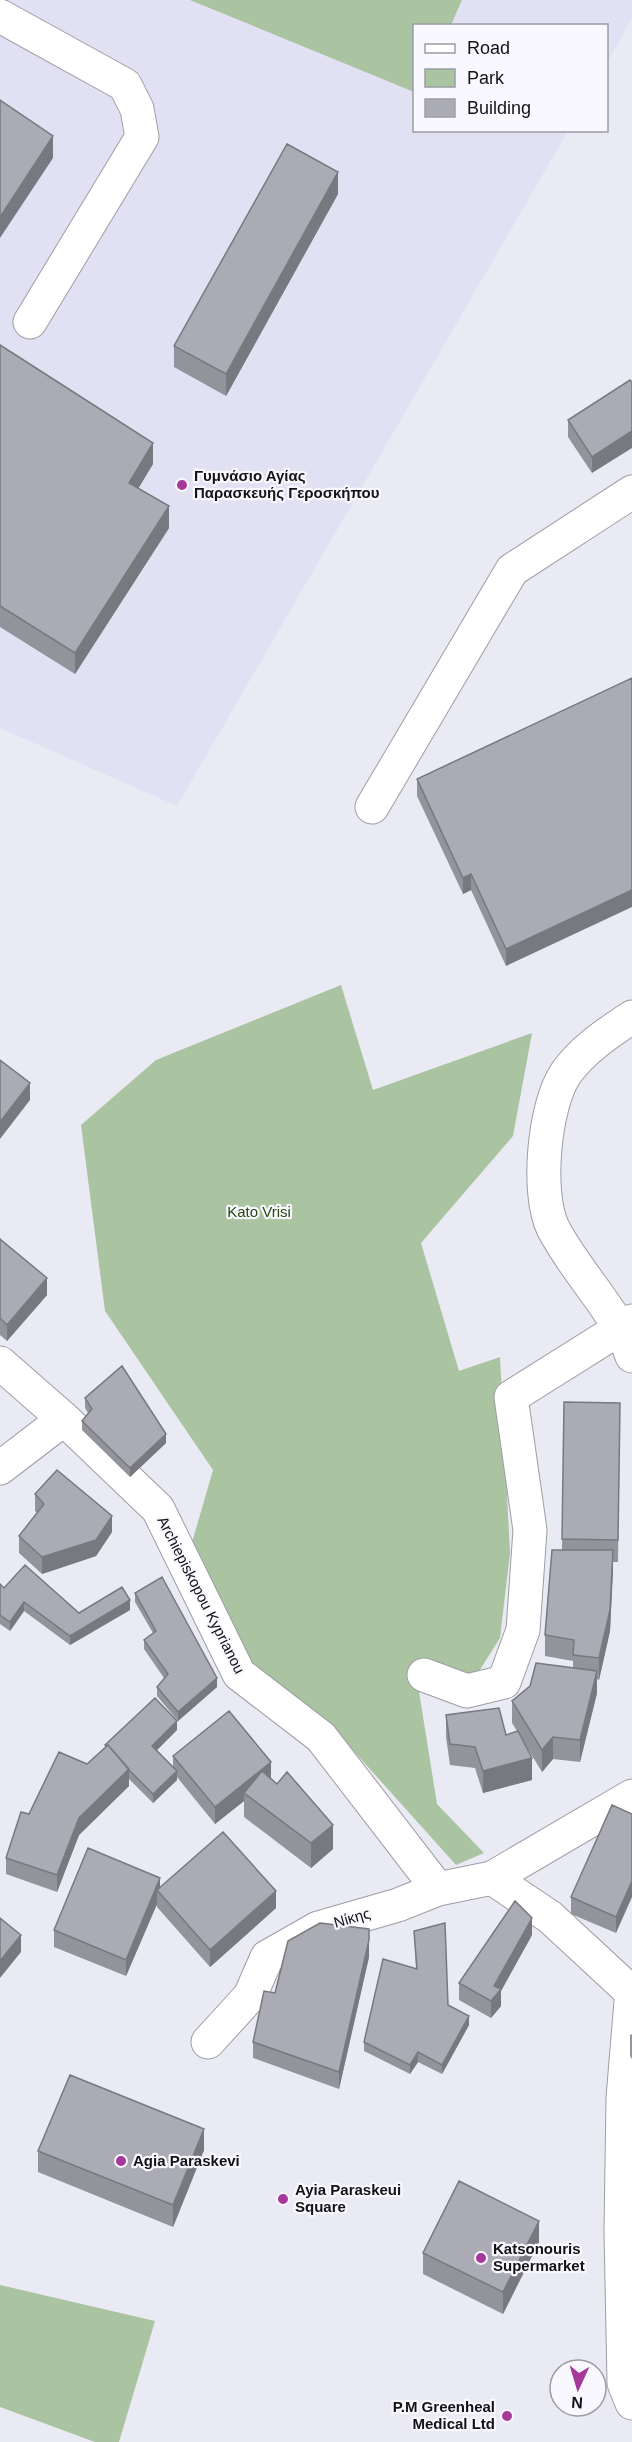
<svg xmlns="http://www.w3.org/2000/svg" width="632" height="2442" font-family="Helvetica,sans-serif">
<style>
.built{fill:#e1e1f3}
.green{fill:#aac3a0}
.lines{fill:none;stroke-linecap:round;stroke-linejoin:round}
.minor-casing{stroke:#9d9da6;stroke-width:35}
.minor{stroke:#fff;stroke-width:33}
.wall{fill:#93939c}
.shaded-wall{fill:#78787f}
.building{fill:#ababb5;stroke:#78787f;stroke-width:1.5}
.poi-dot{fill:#a53898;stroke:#f8f8fe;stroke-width:2}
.labels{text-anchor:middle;stroke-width:4.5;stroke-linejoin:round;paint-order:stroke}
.poi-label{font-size:15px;font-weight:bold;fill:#131317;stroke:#f8f8fe;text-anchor:start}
.park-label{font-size:15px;fill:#244810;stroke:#f8f8fe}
.street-label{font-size:15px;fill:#131317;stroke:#f8f8fe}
</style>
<rect width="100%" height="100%" fill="#eaeaf4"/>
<path class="built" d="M0,0H632V18L607,63L606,26H414V130L568,131L177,806L0,728Z"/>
<path class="green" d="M190,0H462L451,25L414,26V92Z
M341,985L373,1090L532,1033L513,1136L421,1243L459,1371L500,1357L510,1553L500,1638L478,1673L418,1685L437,1804L484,1853L456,1865L325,1719L261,1682L191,1546L213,1470L105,1311L81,1125L156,1060Z
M0,2285L155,2321L119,2442H95L0,2407Z"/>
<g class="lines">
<g class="minor-casing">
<path id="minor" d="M0,16L125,85L137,109L142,137L30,322
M372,807L512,570L632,492
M632,1017C608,1033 583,1049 566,1073C544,1105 536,1193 553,1228C571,1263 599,1293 619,1327C625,1335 628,1346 632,1356
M0,1363L64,1419L158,1509L239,1674L321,1737L438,1889
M0,1468L64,1419
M424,1675L467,1691L504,1682L523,1630L530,1530L511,1397L632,1321
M492,1878L550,1917L631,1992
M632,1989L623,2098L621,2231L624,2383L632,2403
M208,2042L250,1996L267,1957L318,1928L398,1905L438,1889L492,1878L632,1796"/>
</g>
<use href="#minor" class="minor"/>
</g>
<path class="wall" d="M338,194L226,396L174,367V346Z
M0,345L153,464L138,488L169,528L75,674L0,627Z
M630,380L592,473L568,437V420Z
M632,678L506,966L471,890L463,894L417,796V779Z
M0,1239L47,1295L7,1341L0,1335Z
M85,1398L166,1443L130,1477L82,1430V1421L88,1413L85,1408Z
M564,1402L620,1424L618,1562H613L610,1631L599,1680L597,1679V1693L580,1762L553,1759L542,1772L525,1744L532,1780L483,1793L475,1768L450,1765L446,1737V1715L506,1735L517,1731L512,1723V1701L573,1668V1661L545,1656V1635L562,1550Z
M35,1494L112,1532L96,1556L42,1574L19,1553V1536L37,1513L35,1511Z
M0,1584L4,1588L79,1613L130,1610L70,1645L24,1611L10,1631L0,1624Z
M135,1593L217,1687L178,1721L157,1696V1687L164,1678L144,1649V1640L153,1633L135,1602Z
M177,1730L157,1750L173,1767V1756L271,1778L333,1849L311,1868L244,1817V1801L215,1824L177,1777V1780L153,1803L129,1779V1786L79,1835L57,1892L6,1874V1858L87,1764L105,1747V1745Z
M632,1814L616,1933L571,1914V1897Z
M160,1887L276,1908L210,1967L157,1907V1904L126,1976L54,1947V1930Z
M414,1931L448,2005L469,2025L442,2074L418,2062L410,2074L364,2051V2042L416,1969Z
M532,1935L501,1991V2006L491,2018L459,2000V1983Z
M369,1957L339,2089L253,2058V2042L275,1993Z
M632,2034V2059L630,2056V2035Z
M204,2150L173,2227L38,2172V2151Z
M539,2242L503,2314L423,2274V2253Z"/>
<path class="shaded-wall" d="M53,136V158L0,238V217Z
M338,172V194L226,396V374Z
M632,431V448L592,473V457Z
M153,443V464L129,504V483Z
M169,506V528L75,674V653Z
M471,874V890L463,894V878Z
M632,890V907L506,966V949Z
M30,1083V1100L0,1139V1122Z
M47,1278V1295L7,1341V1325Z
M166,1434V1443L130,1477V1468Z
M112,1516V1532L96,1556L42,1574V1557Z
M613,1550V1572L610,1631L599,1680V1658Z
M130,1600V1610L70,1645V1636Z
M24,1602V1611L10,1631V1622Z
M597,1671V1693L580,1762V1740Z
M217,1678V1687L178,1721V1712Z
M177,1721V1730L152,1755V1746Z
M553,1737V1759L542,1772V1750Z
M532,1758V1780L483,1793V1771Z
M271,1762V1779L244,1793V1801L215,1824V1807Z
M129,1769V1786L79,1835L57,1892V1875L79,1818Z
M177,1771V1780L153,1803V1794Z
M333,1825V1849L311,1868V1843Z
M160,1878V1895L157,1890V1904L126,1976V1960Z
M632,1881V1897L616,1933V1917Z
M276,1891V1908L210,1967V1950Z
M532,1918V1935L501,1991V2006L491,2018V2001L494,1986Z
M369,1929V1957L339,2089V2072Z
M21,1935V1952L0,1978V1961Z
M469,2016V2025L442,2074V2065Z
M418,2052V2062L410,2074V2065Z
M204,2129V2150L173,2227V2205Z
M539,2221V2242L503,2314V2292Z"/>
<path class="building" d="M0,100L53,136L0,217Z
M287,144L338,172L226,374L174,346Z
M0,345L153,443L129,483L169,506L75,653L0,606Z
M630,380L632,382V431L592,457L568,420Z
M632,678V890L506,949L471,874L463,878L417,779Z
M0,1060L30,1083L0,1122Z
M0,1239L47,1278L7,1325L0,1318Z
M122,1366L166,1434L130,1468L82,1421L92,1409L85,1398Z
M564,1402L620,1403L618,1540L562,1539Z
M57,1470L112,1516L96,1540L42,1557L19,1536L44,1504L35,1494Z
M552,1550H613L610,1610L599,1658L573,1655L574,1640L545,1635Z
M25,1565L79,1613L122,1587L130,1600L70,1636L24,1602L10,1622L0,1615V1584L4,1588Z
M162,1577L217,1678L178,1712L157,1687L168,1674L144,1640L156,1631L135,1593Z
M536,1663L597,1671L580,1740L553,1737L542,1750L512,1701L530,1686Z
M155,1698L177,1721L152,1746L177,1771L153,1794L129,1770L108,1745L106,1746L105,1745Z
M499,1708L506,1735L518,1731L532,1758L483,1771L475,1747L450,1744L446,1715Z
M229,1711L271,1762L215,1807L173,1756Z
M108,1745L129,1769L79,1818L57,1875L6,1858L21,1812L29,1814L59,1752L87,1764Z
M262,1771L277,1784L287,1772L333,1825L311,1843L244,1793Z
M612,1805L632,1814V1881L616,1917L571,1897Z
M223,1832L276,1891L210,1950L157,1890Z
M88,1848L160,1878L126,1960L54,1930Z
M515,1901L532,1918L494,1986L501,1989L491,2001L459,1983Z
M0,1918L21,1935L0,1961Z
M320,1923L369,1929V1940L339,2072L253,2042L264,1991L275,1993L288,1941Z
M445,1923L448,2005L469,2016L442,2065L418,2052L410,2065L364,2042L383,1959L417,1969L414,1931Z
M70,2075L204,2129L173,2205L38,2151Z
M459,2181L539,2221L503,2292L423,2253Z"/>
<g class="poi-dot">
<circle cx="182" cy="485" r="6"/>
<circle cx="121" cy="2161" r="6"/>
<circle cx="283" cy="2199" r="6"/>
<circle cx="481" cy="2258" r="6"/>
<circle cx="507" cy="2416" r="6"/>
</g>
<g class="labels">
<g class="poi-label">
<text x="194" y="481">Γυμνάσιο Αγίας<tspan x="194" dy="17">Παρασκευής Γεροσκήπου</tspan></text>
<text x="133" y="2166">Agia Paraskevi</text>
<text x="295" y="2195">Ayia Paraskeui<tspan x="295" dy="17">Square</tspan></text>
<text x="493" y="2254">Katsonouris<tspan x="493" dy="17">Supermarket</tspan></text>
<text x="495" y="2412" text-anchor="end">P.M Greenheal<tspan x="495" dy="17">Medical Ltd</tspan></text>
</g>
<g class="park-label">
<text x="259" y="1217">Kato Vrisi</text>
</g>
<g class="street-label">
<text transform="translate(201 1595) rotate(63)" y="5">Archiepiskopou Kyprianou</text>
<text transform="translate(352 1918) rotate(-16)" y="5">Νίκης</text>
</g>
</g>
<rect x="413" y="24" width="195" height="108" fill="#f8f8fe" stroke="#9c9ca2" stroke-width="1.5"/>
<rect x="425" y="44" width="30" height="9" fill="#ffffff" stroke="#9c9ca2" stroke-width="1.5"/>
<text x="467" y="54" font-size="18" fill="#131317">Road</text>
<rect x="425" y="69" width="30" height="18" fill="#aac3a0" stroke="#9c9ca2" stroke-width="1.5"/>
<text x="467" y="84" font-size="18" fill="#131317">Park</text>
<rect x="425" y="99" width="30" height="18" fill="#ababb5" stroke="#9c9ca2" stroke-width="1.5"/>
<text x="467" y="114" font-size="18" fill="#131317">Building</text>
<g transform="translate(578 2388) rotate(184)"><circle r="28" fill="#f8f8fe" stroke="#9c9ca2" stroke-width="1.5"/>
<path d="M0-4.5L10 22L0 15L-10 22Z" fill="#a53898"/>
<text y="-9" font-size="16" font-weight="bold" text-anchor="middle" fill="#131317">N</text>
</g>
</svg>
